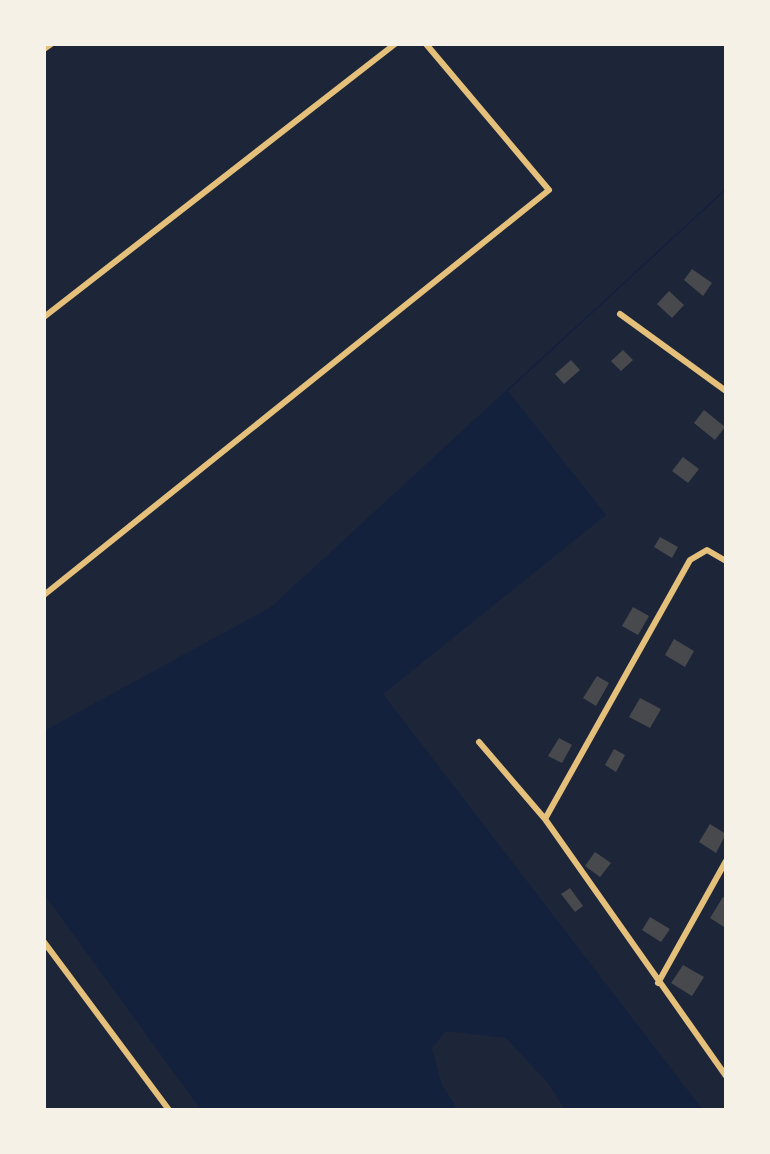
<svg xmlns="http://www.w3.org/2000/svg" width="770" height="1154" font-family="'IBM Plex Sans',sans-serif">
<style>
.green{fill:#1d2539}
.building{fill:#48494c}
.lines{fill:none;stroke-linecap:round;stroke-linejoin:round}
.service{stroke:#e5c07b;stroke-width:6}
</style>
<rect width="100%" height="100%" fill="#14213d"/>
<path class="green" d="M44,44H726V188L271,607L44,731Z
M726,190V1110H703L383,694L606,515L508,391Z
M44,894L201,1110H44Z
M446,1031L506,1038L548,1083L565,1110H458L442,1085L432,1048Z"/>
<path class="building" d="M692,269L712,283L703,296L684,280Z
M669,291L684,305L672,318L657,304Z
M623,350L633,360L621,371L611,361Z
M571,360L580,370L564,384L555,374Z
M704,410L725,427L715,440L694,423Z
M683,457L699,469L688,483L672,471Z
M660,537L678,547L672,558L654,547Z
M633,607L649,616L638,635L622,626Z
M674,639L694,651L685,667L665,655Z
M597,676L609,683L596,706L583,698Z
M640,698L661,709L650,728L629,717Z
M559,738L572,745L562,763L548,756Z
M614,749L625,755L616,772L605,765Z
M710,824L726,834L716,853L699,842Z
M595,852L611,863L600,877L585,866Z
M570,888L583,906L575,912L561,894Z
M723,897L726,899L724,927L710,918Z
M650,917L670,929L661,942L642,930Z
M683,965L704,977L692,996L671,983Z"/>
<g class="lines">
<path class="service" d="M44,49L51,44
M620,314L726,391
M44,317L395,44
M44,595L549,190L426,44
M479,742L545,819L726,1076
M545,819L690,560L707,550L726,561
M44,942L169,1110
M658,983L726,861"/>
</g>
<rect width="770" height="1154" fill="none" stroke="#f6f1e7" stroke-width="92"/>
</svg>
